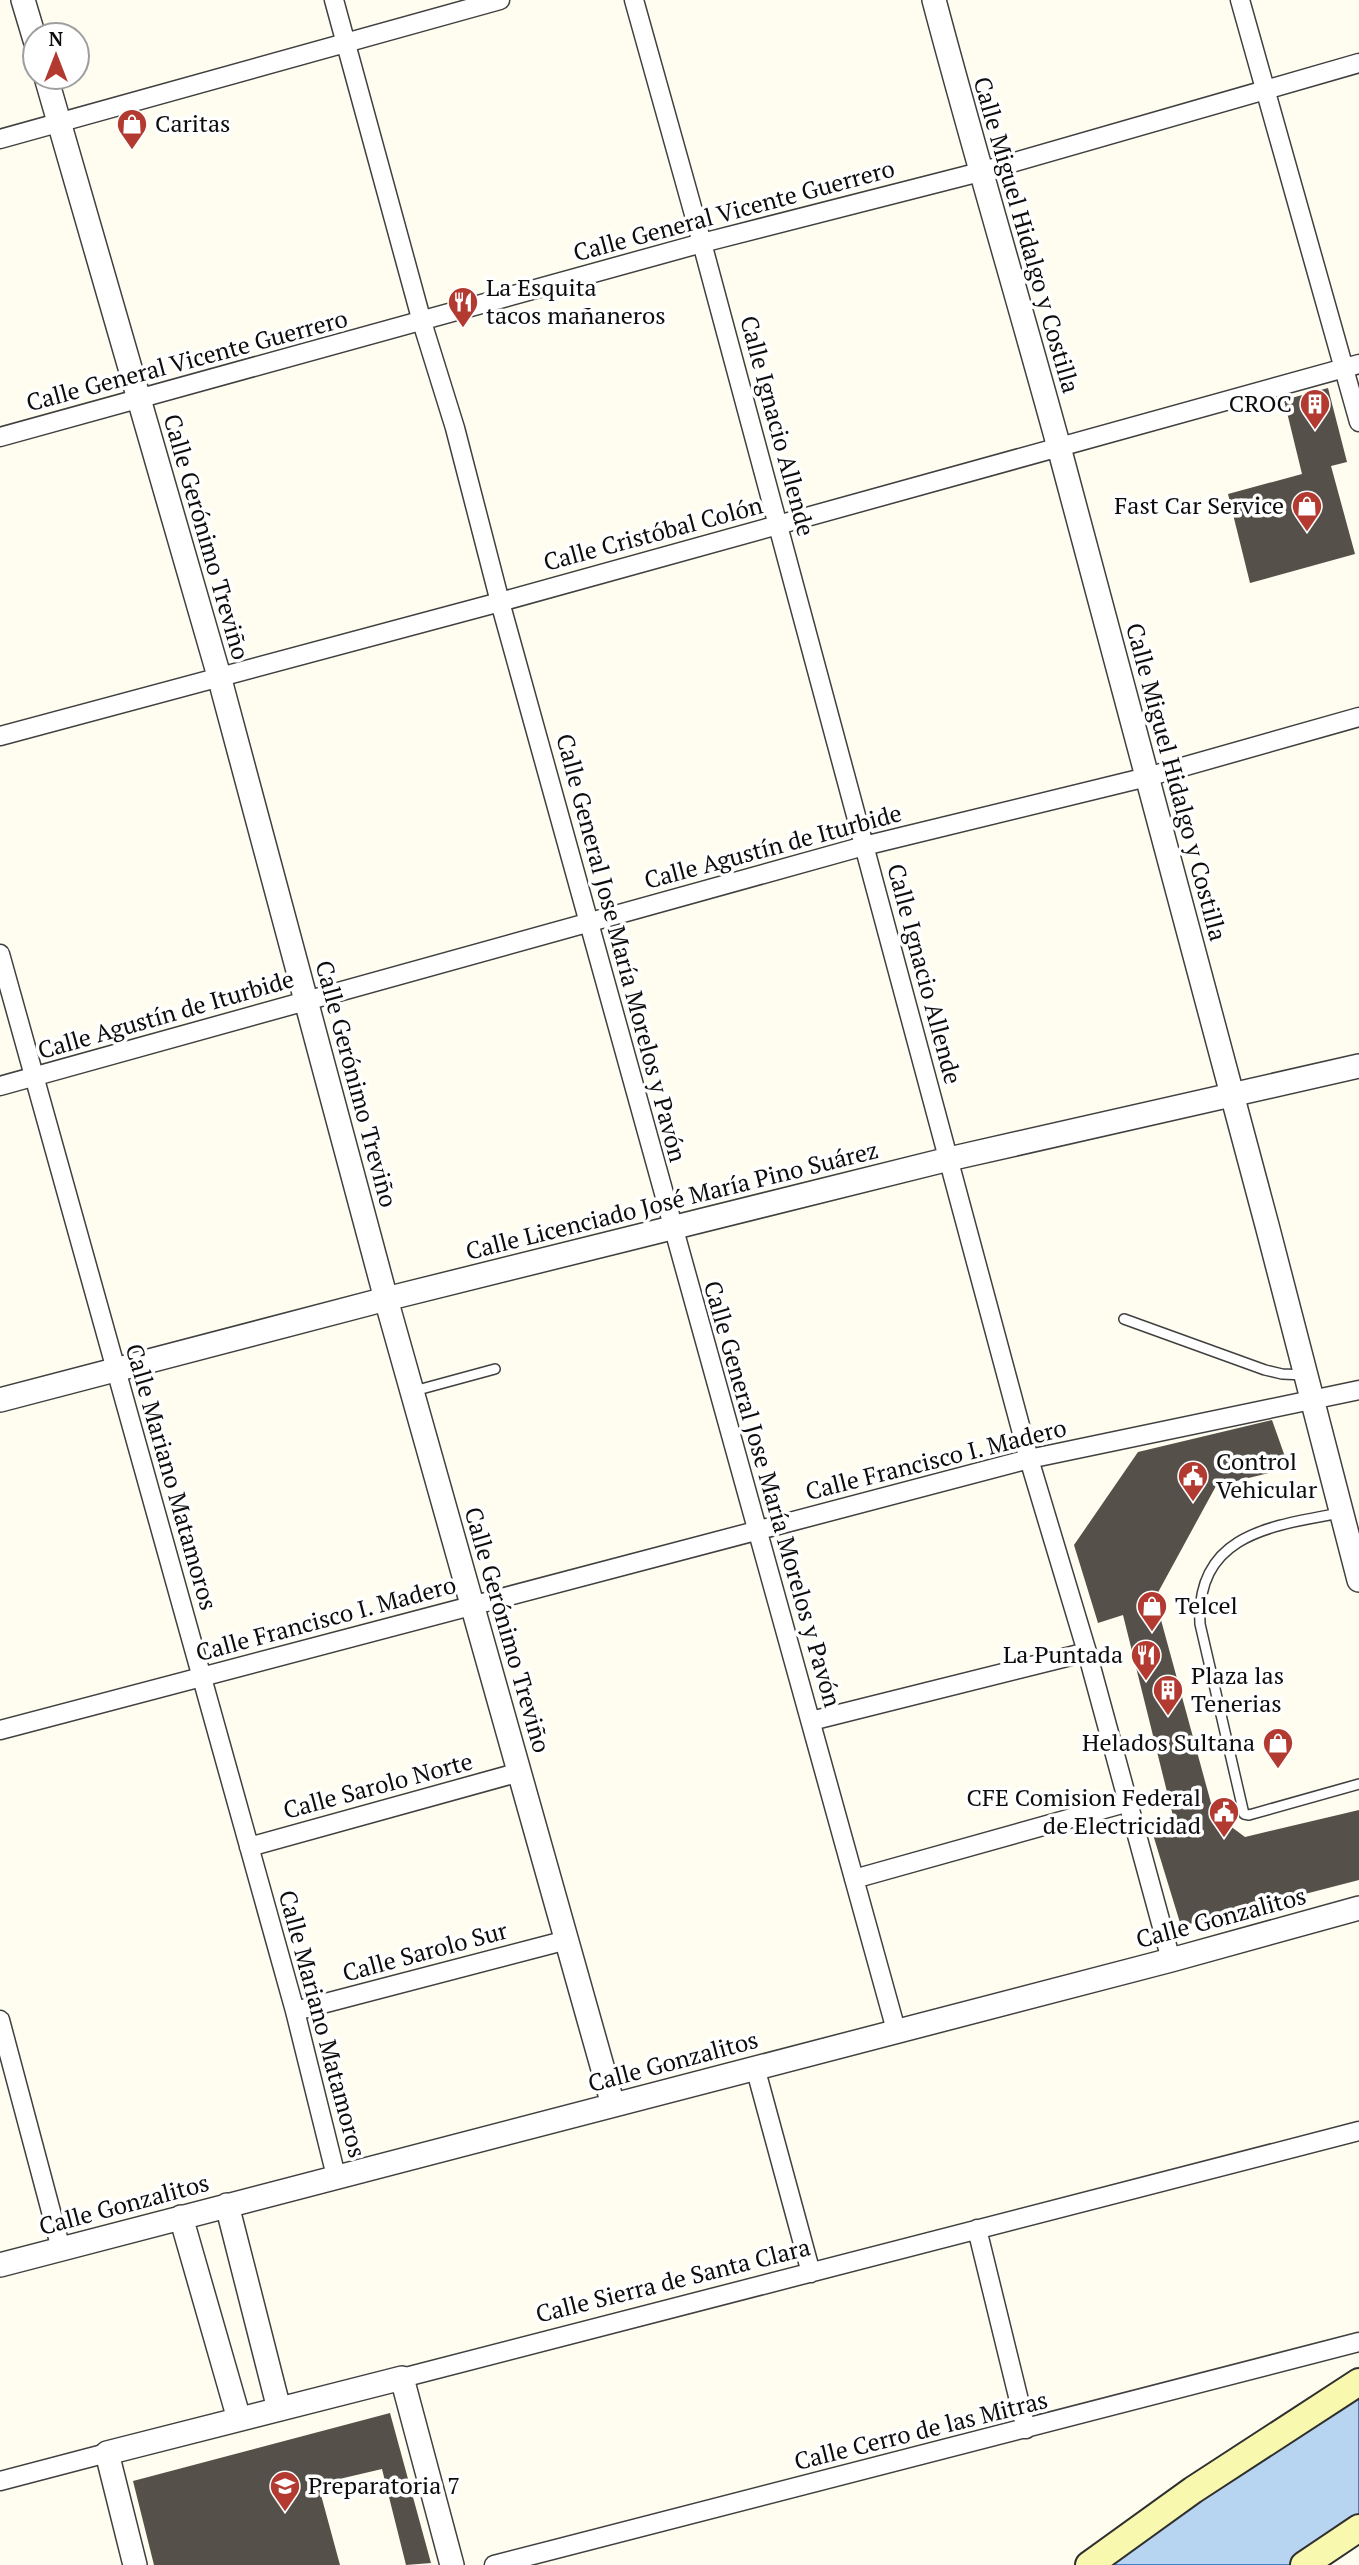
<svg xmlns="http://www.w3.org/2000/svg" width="1359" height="2565" font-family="'PT Serif',serif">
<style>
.water{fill:#b7d4f1;stroke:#4481c3;stroke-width:2}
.building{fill:#55504a}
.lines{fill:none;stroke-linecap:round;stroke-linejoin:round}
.service-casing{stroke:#404040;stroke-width:12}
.minor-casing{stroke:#404040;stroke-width:21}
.tertiary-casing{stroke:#404040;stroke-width:26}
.secondary-casing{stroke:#2f2f2f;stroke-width:30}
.service{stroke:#fff;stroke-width:9}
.minor{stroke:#fff;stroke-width:18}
.tertiary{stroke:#fff;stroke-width:23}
.secondary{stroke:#f8f9af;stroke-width:26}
.labels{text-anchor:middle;stroke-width:7;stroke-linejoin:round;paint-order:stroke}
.poi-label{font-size:24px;fill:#0d0d0d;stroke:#fff;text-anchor:start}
.street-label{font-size:24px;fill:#0d0d0d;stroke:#fff}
</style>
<rect width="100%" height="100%" fill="#fefdef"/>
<path class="water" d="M1359,2382V2528L1304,2565H1089Z"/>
<path class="building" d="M1328,388L1347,462L1331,466L1355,554L1250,583L1228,494L1302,474L1284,400Z
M1272,1420L1289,1468L1216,1486L1155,1598L1214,1814L1245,1837L1359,1810V1880L1181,1926L1151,1828L1175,1824L1123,1615L1098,1623L1074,1545L1138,1452Z
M390,2413L431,2563L406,2565L382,2469L318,2484L340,2565H154L133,2481Z"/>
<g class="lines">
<g class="service-casing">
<path id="service" d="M1124,1319L1265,1370L1282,1374L1305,1375
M414,1391L495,1369
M1340,1513C1271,1526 1196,1534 1200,1624L1244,1814L1249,1815L1359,1784"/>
</g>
<g class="minor-casing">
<path id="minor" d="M334,0L422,322L455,428L500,602L896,2030
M634,0L702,243L1029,1459L1087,1652L1171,1960
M1240,0L1359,422
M0,139L500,0
M0,437L702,243L980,172L1359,63
M0,736L500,602L1359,364
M0,954L295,2011L336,2176
M0,1086L864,846L1147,777L1359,717
M811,1721L1087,1652
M0,1730L1029,1459L1359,1390
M249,1847L520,1772
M854,1879L1129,1802
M295,2011L567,1940
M0,2020L61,2249
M755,2067L811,2273
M977,2229L1026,2429
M402,2378L1359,2131
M0,2481L107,2453
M494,2565L1359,2342"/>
</g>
<g class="tertiary-casing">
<path id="tertiary" d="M23,0L35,40
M934,0C974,151 1019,301 1060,451C1163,827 1262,1203 1359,1580
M46,77L219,676L386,1299L613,2105
M0,1400L386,1299L949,1159L1359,1066
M227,2205L279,2409
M181,2217L239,2419
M0,2265L1171,1960L1359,1908
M135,2565L107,2453L402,2378L452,2565"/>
</g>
<g class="secondary-casing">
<path id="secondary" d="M1089,2565L1193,2490L1359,2382
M1304,2565L1359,2528"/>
</g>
<use href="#service" class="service"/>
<use href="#minor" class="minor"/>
<use href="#tertiary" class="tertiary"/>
<use href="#secondary" class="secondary"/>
</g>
<defs>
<g id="shop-pin" transform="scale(1.575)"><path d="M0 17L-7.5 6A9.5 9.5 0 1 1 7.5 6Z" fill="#b23a30" stroke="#fff"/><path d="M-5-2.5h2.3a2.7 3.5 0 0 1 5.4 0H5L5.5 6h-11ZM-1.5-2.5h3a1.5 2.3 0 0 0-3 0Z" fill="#fff"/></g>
<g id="restaurant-pin" transform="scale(1.575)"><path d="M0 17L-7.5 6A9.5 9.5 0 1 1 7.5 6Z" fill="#b23a30" stroke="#fff"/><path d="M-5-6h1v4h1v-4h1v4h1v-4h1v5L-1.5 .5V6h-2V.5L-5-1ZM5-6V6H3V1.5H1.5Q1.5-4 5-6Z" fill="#fff"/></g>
<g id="building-pin" transform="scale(1.575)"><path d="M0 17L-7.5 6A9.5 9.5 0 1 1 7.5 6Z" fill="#b23a30" stroke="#fff"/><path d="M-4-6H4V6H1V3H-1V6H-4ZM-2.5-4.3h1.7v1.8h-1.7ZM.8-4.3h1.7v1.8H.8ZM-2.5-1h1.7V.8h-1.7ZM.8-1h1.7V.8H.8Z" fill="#fff"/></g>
<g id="civic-pin" transform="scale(1.575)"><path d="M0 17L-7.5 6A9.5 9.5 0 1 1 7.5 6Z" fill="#b23a30" stroke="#fff"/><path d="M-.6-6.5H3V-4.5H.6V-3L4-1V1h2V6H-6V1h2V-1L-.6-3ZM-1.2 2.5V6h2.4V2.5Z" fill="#fff"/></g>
<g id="school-pin" transform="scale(1.575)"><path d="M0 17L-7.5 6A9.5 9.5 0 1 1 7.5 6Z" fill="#b23a30" stroke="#fff"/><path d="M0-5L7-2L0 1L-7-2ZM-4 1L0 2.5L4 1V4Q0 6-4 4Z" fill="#fff"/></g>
</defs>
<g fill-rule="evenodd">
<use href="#shop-pin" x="132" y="124"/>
<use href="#restaurant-pin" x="463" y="302"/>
<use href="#building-pin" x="1315" y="404"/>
<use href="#shop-pin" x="1307" y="506"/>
<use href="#civic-pin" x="1193" y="1476"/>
<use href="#shop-pin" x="1152" y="1606"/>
<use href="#restaurant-pin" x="1146" y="1655"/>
<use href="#building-pin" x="1168" y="1690"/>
<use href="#shop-pin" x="1278" y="1743"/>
<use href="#civic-pin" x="1224" y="1812"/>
<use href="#school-pin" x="285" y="2486"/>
</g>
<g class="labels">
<g class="poi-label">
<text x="155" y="132">Caritas</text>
<text x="486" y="296">La Esquita<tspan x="486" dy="28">tacos mañaneros</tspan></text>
<text x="1292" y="412" text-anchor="end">CROC</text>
<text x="1284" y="514" text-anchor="end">Fast Car Service</text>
<text x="1216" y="1470">Control<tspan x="1216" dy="28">Vehicular</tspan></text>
<text x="1175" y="1614">Telcel</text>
<text x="1123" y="1663" text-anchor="end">La Puntada</text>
<text x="1191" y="1684">Plaza las<tspan x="1191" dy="28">Tenerias</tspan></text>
<text x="1255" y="1751" text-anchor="end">Helados Sultana</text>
<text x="1201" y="1806" text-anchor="end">CFE Comision Federal<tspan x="1201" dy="28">de Electricidad</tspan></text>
<text x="308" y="2494">Preparatoria 7</text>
</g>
<g class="street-label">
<text transform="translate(734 211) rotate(-15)" y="8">Calle General Vicente Guerrero</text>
<text transform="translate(1026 235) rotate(74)" y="8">Calle Miguel Hidalgo y Costilla</text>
<text transform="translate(187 361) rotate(-15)" y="8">Calle General Vicente Guerrero</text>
<text transform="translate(777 426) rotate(75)" y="8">Calle Ignacio Allende</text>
<text transform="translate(653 534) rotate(-15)" y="8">Calle Cristóbal Colón</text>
<text transform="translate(206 537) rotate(74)" y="8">Calle Gerónimo Treviño</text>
<text transform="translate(1176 782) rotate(75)" y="8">Calle Miguel Hidalgo y Costilla</text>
<text transform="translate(773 847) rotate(-15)" y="8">Calle Agustín de Iturbide</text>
<text transform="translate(621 948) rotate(75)" y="8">Calle General Jose María Morelos y Pavón</text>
<text transform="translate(924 974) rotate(75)" y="8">Calle Ignacio Allende</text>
<text transform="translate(166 1015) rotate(-16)" y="8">Calle Agustín de Iturbide</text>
<text transform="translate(356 1084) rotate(75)" y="8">Calle Gerónimo Treviño</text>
<text transform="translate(672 1201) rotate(-14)" y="8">Calle Licenciado José María Pino Suárez</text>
<text transform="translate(936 1460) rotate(-14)" y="8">Calle Francisco I. Madero</text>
<text transform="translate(171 1477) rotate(74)" y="8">Calle Mariano Matamoros</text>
<text transform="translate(772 1494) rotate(74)" y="8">Calle General Jose María Morelos y Pavón</text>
<text transform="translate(326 1619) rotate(-15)" y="8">Calle Francisco I. Madero</text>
<text transform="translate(507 1630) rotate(74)" y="8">Calle Gerónimo Treviño</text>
<text transform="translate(378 1786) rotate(-15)" y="8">Calle Sarolo Norte</text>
<text transform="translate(1221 1918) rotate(-15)" y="8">Calle Gonzalitos</text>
<text transform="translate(425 1952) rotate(-15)" y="8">Calle Sarolo Sur</text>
<text transform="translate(322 2024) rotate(75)" y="8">Calle Mariano Matamoros</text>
<text transform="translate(673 2062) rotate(-15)" y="8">Calle Gonzalitos</text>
<text transform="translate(124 2205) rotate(-15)" y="8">Calle Gonzalitos</text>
<text transform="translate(673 2281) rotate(-14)" y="8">Calle Sierra de Santa Clara</text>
<text transform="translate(921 2431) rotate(-14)" y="8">Calle Cerro de las Mitras</text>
</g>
</g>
<g transform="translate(56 56)"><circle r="33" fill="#ffffff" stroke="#9e9e9e" stroke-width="2"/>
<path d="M0-5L12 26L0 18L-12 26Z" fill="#b23a30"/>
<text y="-10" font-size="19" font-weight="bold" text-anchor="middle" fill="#0d0d0d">N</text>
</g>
</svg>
